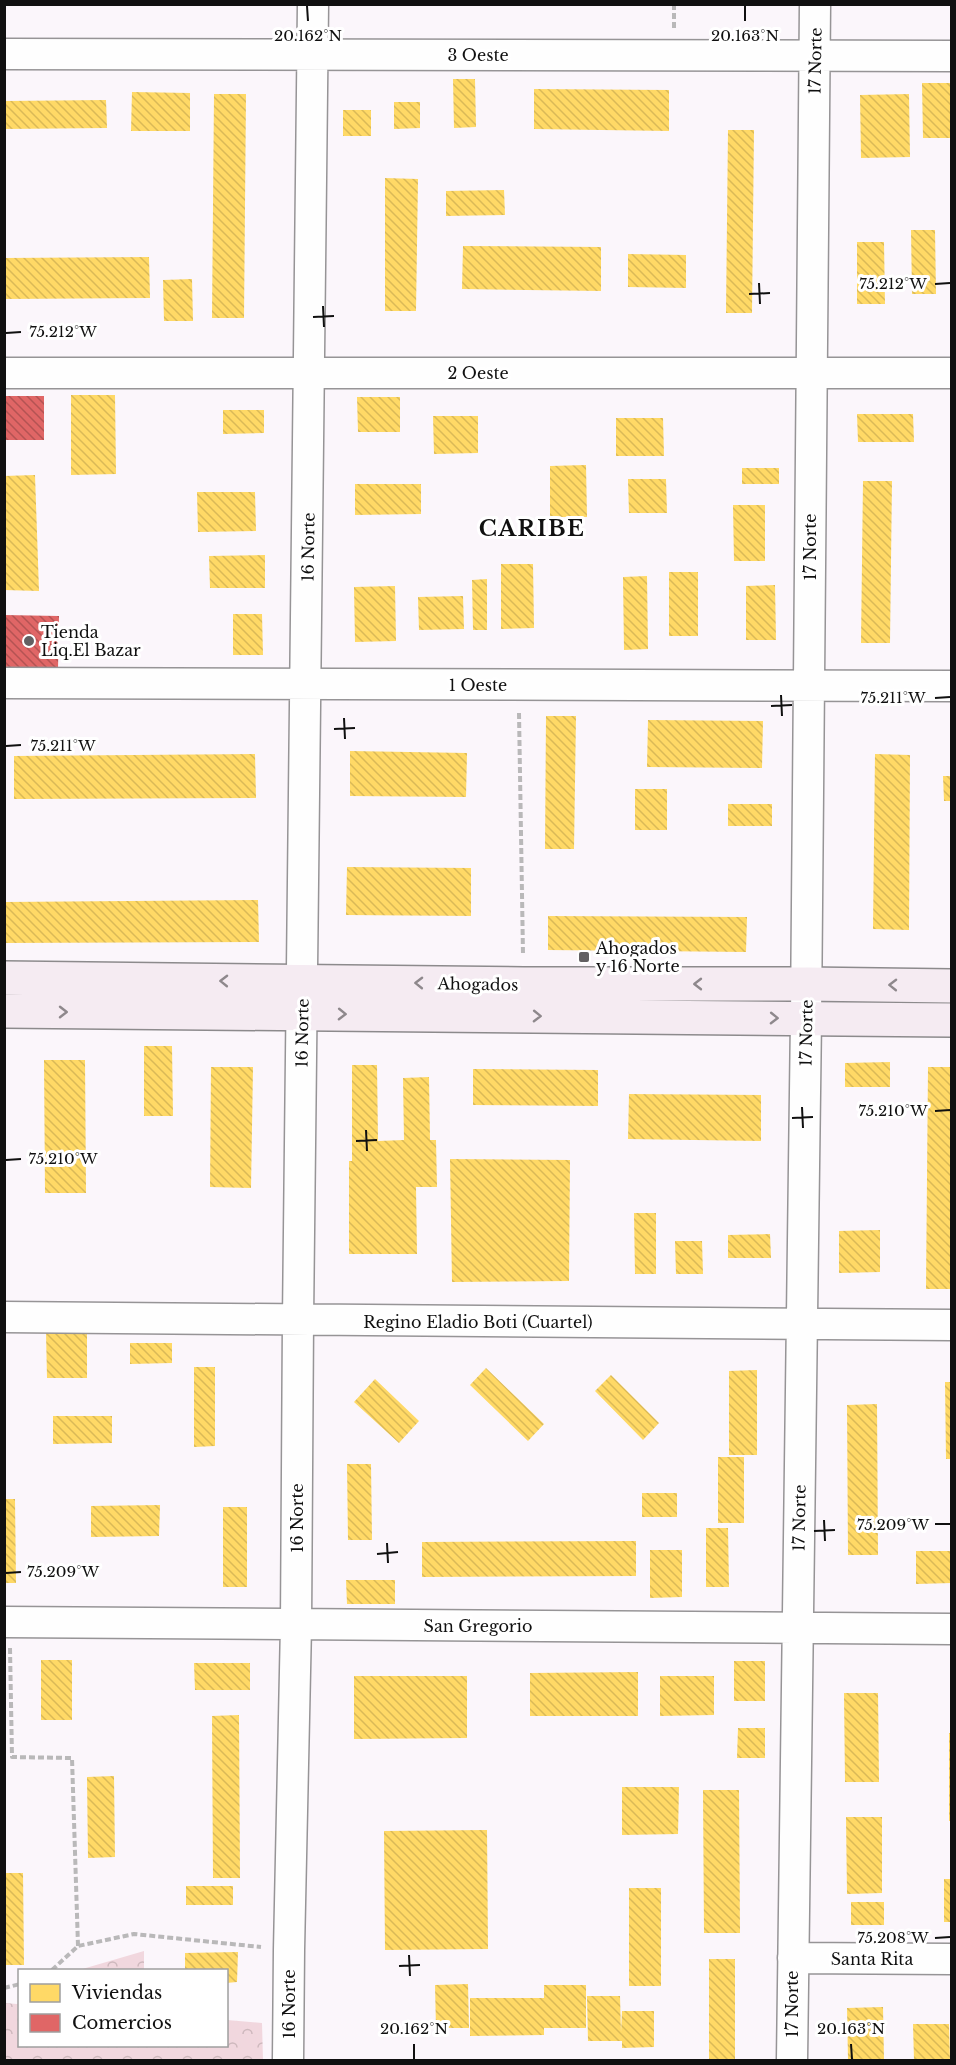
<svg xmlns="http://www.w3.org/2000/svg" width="956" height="2065" font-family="'Libre Baskerville',serif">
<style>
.park{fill:url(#park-crowns)}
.homes{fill:url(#homes-back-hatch)}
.shops{fill:url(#shops-back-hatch)}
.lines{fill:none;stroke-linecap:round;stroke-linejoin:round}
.street-casing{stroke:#969496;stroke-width:33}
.secondary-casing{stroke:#8c8a8c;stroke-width:36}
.path{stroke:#b9b8b9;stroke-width:4;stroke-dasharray:6 3;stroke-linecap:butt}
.street{stroke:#fefefe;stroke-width:30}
.secondary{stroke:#f5ebf2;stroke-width:33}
.oneway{stroke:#8e888c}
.ticks{fill:none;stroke:#101010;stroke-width:2}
.poi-dot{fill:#626062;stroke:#fff;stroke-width:2}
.labels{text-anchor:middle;stroke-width:6;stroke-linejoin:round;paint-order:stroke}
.street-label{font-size:16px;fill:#101010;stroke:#fff}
.poi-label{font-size:16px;fill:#101010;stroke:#fff;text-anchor:start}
.district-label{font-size:22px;font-weight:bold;letter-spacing:1.5px;fill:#101010;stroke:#fff}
.ticks-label{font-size:15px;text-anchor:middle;fill:#101010;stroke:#fff;stroke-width:6;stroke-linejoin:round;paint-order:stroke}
</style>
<defs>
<pattern id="park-crowns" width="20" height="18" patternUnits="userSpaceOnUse" patternTransform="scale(1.5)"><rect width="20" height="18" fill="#f1d7de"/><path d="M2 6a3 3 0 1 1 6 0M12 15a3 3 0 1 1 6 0" fill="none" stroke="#ceb8bd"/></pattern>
<pattern id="homes-back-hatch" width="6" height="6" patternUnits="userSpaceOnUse" patternTransform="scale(1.5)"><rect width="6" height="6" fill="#ffd966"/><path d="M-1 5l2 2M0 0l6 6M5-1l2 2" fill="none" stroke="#dab957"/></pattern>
<pattern id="shops-back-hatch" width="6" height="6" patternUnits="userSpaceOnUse" patternTransform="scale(1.5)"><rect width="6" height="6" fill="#e06666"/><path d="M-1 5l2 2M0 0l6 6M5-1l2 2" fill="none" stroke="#b45353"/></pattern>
</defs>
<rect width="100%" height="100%" fill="#fbf6fb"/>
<path class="park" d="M144,1951V1970H79Z
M5,2003L17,2004L19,2003L20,2046H226L227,2020L262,2023L263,2060H5Z"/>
<path class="homes" d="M453,79H475L476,127L454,128Z
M922,83H952V138H923Z
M534,89L669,90V131L534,129Z
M132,92L190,93V131H131Z
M214,94H246L244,318H212Z
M909,94L910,157L861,158L860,95Z
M106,100L107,128L4,129V101Z
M394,102H420V128L394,129Z
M343,110H371V136H343Z
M728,130H754L752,313H726Z
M385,178L418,179L416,311H385Z
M504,190L505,215L446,216V191Z
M911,230H935L936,294H912Z
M857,242H884L885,304H857Z
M463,246L601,247V291L462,289Z
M628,254L686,255V288L628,287Z
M149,257L150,298L4,299V258Z
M192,279L193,321H164L163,280Z
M71,395H115L116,474L71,475Z
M357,397H400V432H358Z
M223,410H264V433L223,434Z
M857,414H913L914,442H858Z
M433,416H478V453L434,454Z
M616,418H663L664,456H616Z
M586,465L587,517H550V466Z
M742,468H779V484H742Z
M35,475L39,591L4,590V476Z
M628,479H666L667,513H629Z
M863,481H892L890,643H861Z
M355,484H421V514L355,515Z
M197,492H255L256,531L198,532Z
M733,505H765V561H734Z
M265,555V588H210L209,556Z
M501,564H533L534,628L501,629Z
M669,572H698V636H669Z
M647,576L648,649L624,650L623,577Z
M487,579V630H473L472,580Z
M775,585L776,640H746V586Z
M395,586L396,641L355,642L354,587Z
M463,596L464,629L419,630L418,597Z
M233,614H262L263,655H233Z
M546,716H576L574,849H545Z
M648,720L763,721L762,768L647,767Z
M350,751L467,753L466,797L350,796Z
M255,754L256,798L14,799V756Z
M875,754L910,755L909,930L873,929Z
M943,776H952V801H944Z
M635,789H667V830H635Z
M728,804H772V826H728Z
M347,867L471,868V916L346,915Z
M258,900L259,942L4,943V902Z
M548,916L747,917L746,952L548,950Z
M144,1046H172L173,1116H144Z
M44,1060H85L86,1193H45Z
M890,1062V1087H845V1063Z
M352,1065H377L378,1141L404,1140L403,1078L429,1077L430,1140H436L437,1187H416L417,1254H349V1161H352Z
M211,1067H253L251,1188L210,1187Z
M928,1067H952V1289H926Z
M473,1069L598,1070V1106L473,1105Z
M629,1094L761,1095V1141L628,1139Z
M450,1159L570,1160L569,1281L452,1282Z
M634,1213H656V1274H635Z
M880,1230V1272L839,1273V1231Z
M770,1234L771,1258H728V1235Z
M675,1241H702L703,1274H676Z
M46,1332H87V1378H47Z
M130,1343H172V1363L130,1364Z
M194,1367H215V1446L194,1447Z
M486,1368L544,1424L528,1441L470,1385Z
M757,1370V1455H729V1371Z
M611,1375L659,1423L643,1440L595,1391Z
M375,1379L419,1421L399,1443L354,1402Z
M945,1382H952V1459H946Z
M877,1404L878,1555H848L847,1405Z
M53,1416H112V1443L53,1444Z
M718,1457H744V1523H718Z
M347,1464H371L372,1540H348Z
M642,1493H677V1517H642Z
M5,1499H15L16,1583H5Z
M160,1505L159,1536L91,1537V1506Z
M223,1507H247V1587H223Z
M706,1528H728L729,1587H706Z
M636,1541V1576L422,1577V1542Z
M650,1550H682V1597L650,1598Z
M916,1551H952V1583L916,1584Z
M346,1580H395V1604H347Z
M41,1660H72V1720H41Z
M734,1661H765V1701H734Z
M194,1663H250V1690H195Z
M638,1672V1716H530V1673Z
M354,1676H467V1738L354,1739Z
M660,1676H714V1715L660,1716Z
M844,1693H878L879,1782H845Z
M239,1715L240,1878H213L212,1716Z
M738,1728H765V1758H737Z
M949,1733H952V1821H949Z
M114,1776L115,1857L88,1858L87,1777Z
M622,1787H679L678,1834L622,1835Z
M703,1790H739L740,1933H704Z
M846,1817H882V1893L847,1894Z
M487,1830L488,1949L385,1950L384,1831Z
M4,1873H23L24,1965H4Z
M944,1879H952V1922H944Z
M186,1886H233V1905H186Z
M629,1888H661V1986H629Z
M851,1902H884V1925H851Z
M238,1952L237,1982L226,1983V1970H185V1953Z
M709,1959H735V2060H709Z
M468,1984L469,2028H436L435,1985Z
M544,1985H586V2028H544V2035L470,2036V1998H544Z
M587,1996H620L621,2032L622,2011H654V2047L622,2048V2041H588Z
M883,2007L884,2060H848L847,2008Z
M913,2024H949L950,2060H914Z"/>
<path class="shops" d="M4,396H44V440H4Z
M4,615L59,616L58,669L4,668Z"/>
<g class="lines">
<g class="street-casing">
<path id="street" d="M4,54L952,56
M4,373H952
M4,683L952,686
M4,1317L952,1325
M4,1622L952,1629
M793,1958L952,1959
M288,2060L289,1950L296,1625L298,1320L313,4
M792,2060L806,1018L815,4"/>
</g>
<g class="secondary-casing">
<path id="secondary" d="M4,978L524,984H806L952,986
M4,1011L952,1020"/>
</g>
<path class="path" d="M674,4V28
M519,713L523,954
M10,1648L12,1757L72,1758L78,1946
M52,1970L78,1946L134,1934L261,1947
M4,1988L20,1984"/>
<use href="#street" class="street"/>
<use href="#secondary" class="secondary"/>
</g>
<defs><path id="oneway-chevron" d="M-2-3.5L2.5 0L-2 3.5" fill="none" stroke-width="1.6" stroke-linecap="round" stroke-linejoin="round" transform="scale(1.5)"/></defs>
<g class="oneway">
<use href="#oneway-chevron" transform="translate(224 981) rotate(-179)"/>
<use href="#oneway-chevron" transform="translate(419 983) rotate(-179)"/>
<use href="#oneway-chevron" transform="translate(698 984) rotate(180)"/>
<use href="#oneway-chevron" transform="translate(893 985) rotate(-179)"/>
<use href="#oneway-chevron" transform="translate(63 1012)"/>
<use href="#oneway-chevron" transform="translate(342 1014) rotate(1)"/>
<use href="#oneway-chevron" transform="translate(537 1016) rotate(1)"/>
<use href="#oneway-chevron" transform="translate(774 1018) rotate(1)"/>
</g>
<path class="ticks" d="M307,6L308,21M745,6V21M759,283L760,304M935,284L950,283M749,294L770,293M323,306L324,327M313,317L334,316M6,333L21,332M781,695L782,716M935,698L950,697M771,706L792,705M344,718L345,739M334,729L355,728M6,746L21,745M802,1107L803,1128M935,1111L950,1110M792,1118L813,1117M366,1130L367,1151M356,1141L377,1140M6,1160L21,1159M824,1520L825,1541M935,1524H950M814,1531L835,1530M387,1543L388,1563M377,1554L398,1552M6,1573L21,1572M935,1938L950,1937M409,1955L410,1976M399,1966L420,1965M414,2044V2059M851,2044L852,2059"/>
<g class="poi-dot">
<circle cx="29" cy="641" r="6"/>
<rect x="578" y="951" width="12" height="12" rx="3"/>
</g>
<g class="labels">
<g class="street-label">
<text x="478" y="61">3 Oeste</text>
<text transform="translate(815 61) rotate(-89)" y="6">17 Norte</text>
<text x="478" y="379">2 Oeste</text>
<text transform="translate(308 547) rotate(-89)" y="6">16 Norte</text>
<text transform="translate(810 547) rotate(-90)" y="6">17 Norte</text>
<text x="478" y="691">1 Oeste</text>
<text transform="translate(478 984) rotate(1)" y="6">Ahogados</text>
<text transform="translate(302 1033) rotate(-89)" y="6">16 Norte</text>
<text transform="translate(806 1033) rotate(-89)" y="6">17 Norte</text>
<text x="478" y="1328">Regino Eladio Boti (Cuartel)</text>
<text transform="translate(297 1518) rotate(-90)" y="6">16 Norte</text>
<text transform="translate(799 1518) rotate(-89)" y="6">17 Norte</text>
<text x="478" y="1632">San Gregorio</text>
<text x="872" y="1965">Santa Rita</text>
<text transform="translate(289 2004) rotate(-90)" y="6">16 Norte</text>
<text transform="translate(792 2004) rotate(-90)" y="6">17 Norte</text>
</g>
<g class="poi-label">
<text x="41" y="638">Tienda<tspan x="41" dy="18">Liq.El Bazar</tspan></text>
<text x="596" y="954">Ahogados<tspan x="596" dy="18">y 16 Norte</tspan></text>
</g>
<g class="district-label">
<text x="532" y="536">CARIBE</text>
</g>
</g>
<g class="ticks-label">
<text x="308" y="41">20.162°N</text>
<text x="745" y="41">20.163°N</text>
<text x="893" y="289">75.212°W</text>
<text x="63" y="337">75.212°W</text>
<text x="893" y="703">75.211°W</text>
<text x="63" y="751">75.211°W</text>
<text x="893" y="1116">75.210°W</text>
<text x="63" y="1164">75.210°W</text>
<text x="893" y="1530">75.209°W</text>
<text x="63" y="1577">75.209°W</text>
<text x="893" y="1943">75.208°W</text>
<text x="414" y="2034">20.162°N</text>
<text x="851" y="2034">20.163°N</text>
</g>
<rect width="956" height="2065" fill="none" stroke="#101010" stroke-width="12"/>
<rect x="18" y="1969" width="210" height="78" fill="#ffffff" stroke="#9f9f9f" stroke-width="1.5"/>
<rect x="30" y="1984" width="30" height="18" fill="#ffd966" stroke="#9f9f9f" stroke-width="1.5"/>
<text x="72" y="1999" font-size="18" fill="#101010">Viviendas</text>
<rect x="30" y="2014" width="30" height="18" fill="#e06666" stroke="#9f9f9f" stroke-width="1.5"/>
<text x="72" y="2029" font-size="18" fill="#101010">Comercios</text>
</svg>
